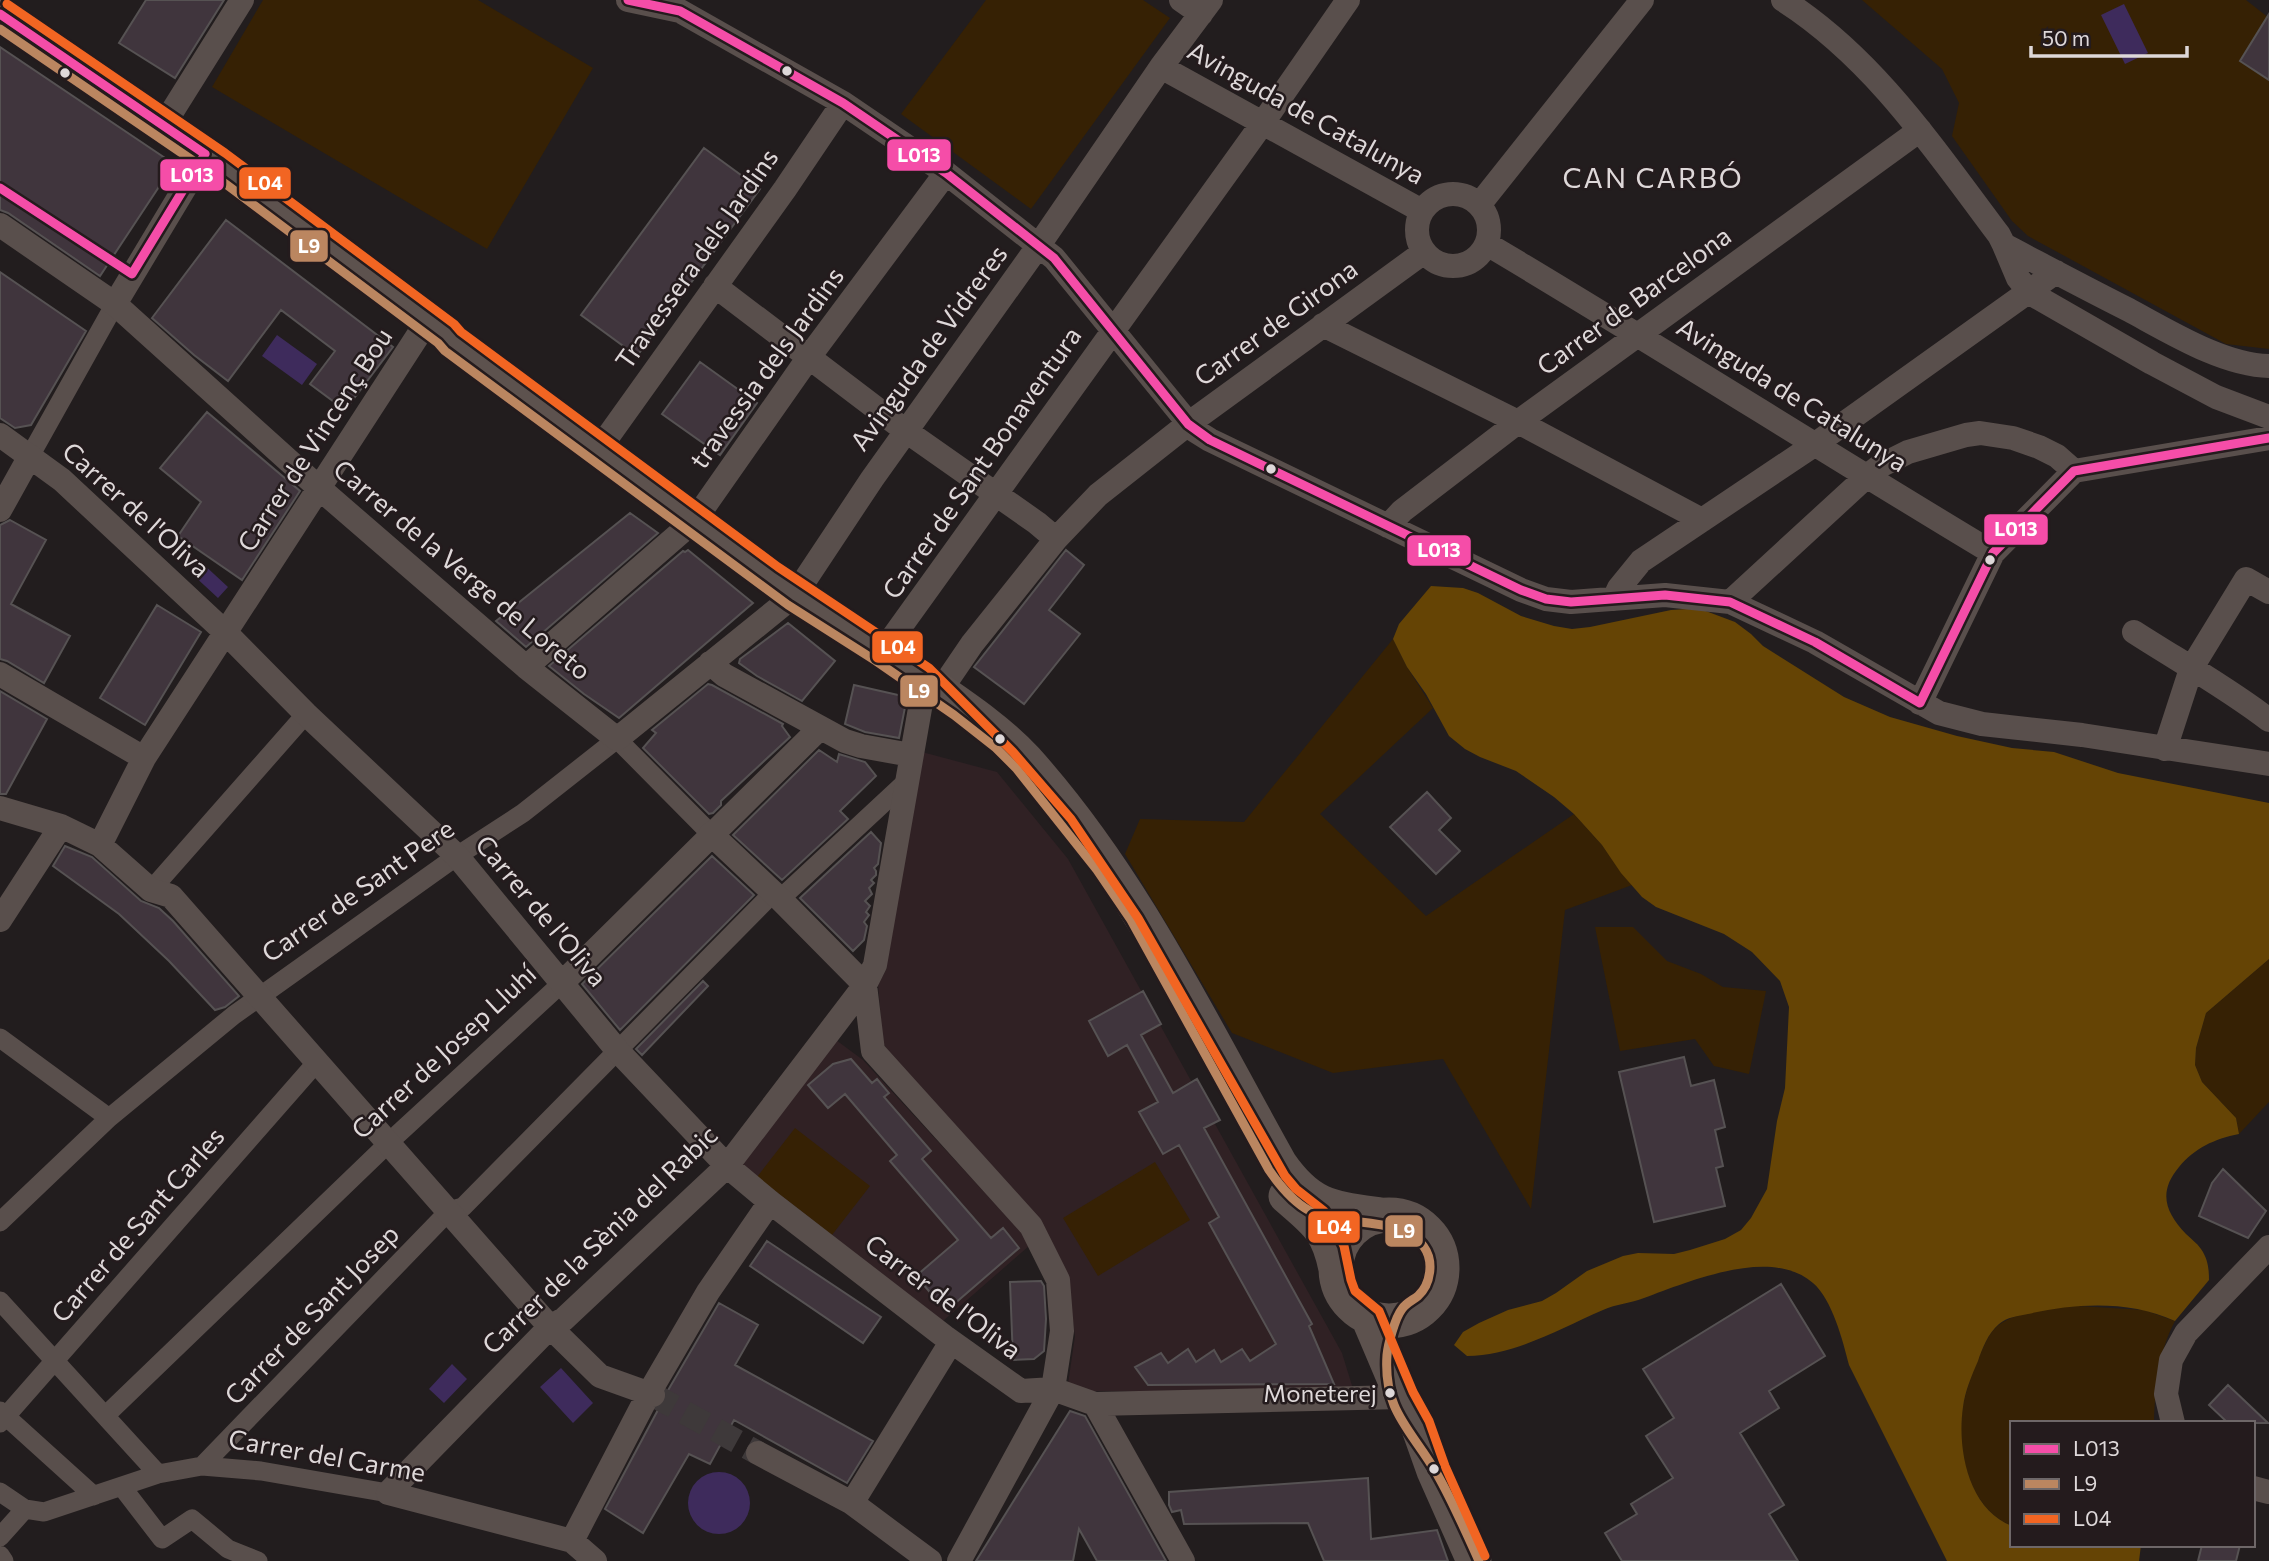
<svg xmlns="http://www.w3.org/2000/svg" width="2269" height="1561" font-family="Commissioner,sans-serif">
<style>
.built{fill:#302124}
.green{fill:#362104}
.forest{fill:#654405}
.water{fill:#3e2b5c}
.building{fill:#40353d;stroke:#565253;stroke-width:2}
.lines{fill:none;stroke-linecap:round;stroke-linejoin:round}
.minor-tunnel{stroke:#3e393a;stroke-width:24;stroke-dasharray:24 12;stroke-linecap:butt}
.pedestrian{stroke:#594f4c;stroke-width:19}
.minor{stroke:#594f4c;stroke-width:24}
.secondary{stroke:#5d524e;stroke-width:35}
.bus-1-casing{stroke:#241b1d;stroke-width:14}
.bus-2-casing{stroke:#241b1d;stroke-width:14}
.bus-3-casing{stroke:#241b1d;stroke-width:14}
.bus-1{stroke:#f54da8;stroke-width:9}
.bus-2{stroke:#bb8660;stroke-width:9}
.bus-3{stroke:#f26522;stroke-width:9}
.bus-dot{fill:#ded8d9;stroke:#241b1d;stroke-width:2.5}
.labels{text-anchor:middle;stroke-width:5;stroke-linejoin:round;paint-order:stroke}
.bus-label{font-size:24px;fill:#ded8d9;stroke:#241b1d;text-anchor:end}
.street-label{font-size:26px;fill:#ded8d9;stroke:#241b1d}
.neighbourhood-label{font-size:28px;letter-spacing:2px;fill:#ded8d9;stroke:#241b1d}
.line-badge{stroke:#241b1d;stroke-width:2.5}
.badge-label{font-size:19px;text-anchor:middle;font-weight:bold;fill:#fff}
</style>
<rect width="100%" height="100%" fill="#221d1e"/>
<path class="built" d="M922,752L997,772L1068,859L1342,1353L1354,1392L1067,1391L1075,1336L1067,1278L883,1044L878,984L886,970Z
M836,1040L863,1060L1021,1232L1029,1246L943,1321L741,1165Z"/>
<path class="green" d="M263,0H478L593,68L487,249L212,87Z
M986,0H1143L1170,18L1031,209L901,114Z
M1862,0H2246L2269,18V349L2226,344L2028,236L2012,221L1952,136L1959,103L1942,69Z
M1393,639L1407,667L1433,708L1320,814L1426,916L1574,814L1602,845L1632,885L1565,910L1531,1209L1443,1059L1333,1073L1232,1033L1125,854L1140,819L1244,822Z
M1595,927H1633L1667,961L1701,974L1723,987L1766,991L1749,1074L1714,1066L1695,1039L1620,1051Z
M2269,959V1102L2239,1134L2236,1118L2202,1082L2195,1065L2196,1048L2206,1013Z
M795,1128L870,1186L832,1235L757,1177Z
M1155,1162L1190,1220L1098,1276L1063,1218Z
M2078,1306L2144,1310L2175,1321C2158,1353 2155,1387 2154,1423H2012V1526C1968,1509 1956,1448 1963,1406C1966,1390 1972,1374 1978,1360C1983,1348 1989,1331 2000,1324C2019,1311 2055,1307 2078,1306Z"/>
<path class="forest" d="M1431,586L1463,588L1478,593L1521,616L1554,626L1572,629L1590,627L1671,610L1688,609L1703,610L1735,622L1751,634L1763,646L1844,697L1890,717L1957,736L2012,748L2054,752L2118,773L2269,803V959L2206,1013L2196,1048L2195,1065L2202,1082L2236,1118L2239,1134C2214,1139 2195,1148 2179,1167C2158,1192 2165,1212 2186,1234C2191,1239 2197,1243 2201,1249C2208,1259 2209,1269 2209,1280L2175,1321C2130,1300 2075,1303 2028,1314C2018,1316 2007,1317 1999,1324C1988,1333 1982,1349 1978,1361C1972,1375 1965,1391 1963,1407C1957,1449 1968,1509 2012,1526V1545H2141L2139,1561H1947L1849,1365C1843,1341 1832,1299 1813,1283C1771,1246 1688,1282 1644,1298C1631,1303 1616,1304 1603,1310C1559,1329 1516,1355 1467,1356L1454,1345L1463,1332L1479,1323L1508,1310L1542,1301L1556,1293L1587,1271L1623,1256L1638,1253L1674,1254L1690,1250L1725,1239L1741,1230L1751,1218L1767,1189L1777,1121L1785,1088L1789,1007L1780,981L1752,952L1724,934L1656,907L1642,897L1621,873L1602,845L1574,814L1554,797L1516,771L1480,757L1465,749L1449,736L1426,694L1407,667L1393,639L1399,624Z"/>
<path class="water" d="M2124,4L2148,53L2125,64L2101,15Z
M277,335L317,364L302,385L262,356Z
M201,562L228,587L218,598L191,573Z
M452,1364L467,1379L444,1403L429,1389Z
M561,1368L593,1403L573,1423L540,1387Z
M688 1503a31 31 0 1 1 62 0a31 31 0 1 1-62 0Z"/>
<path class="building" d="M146,0H224L175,78L119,43Z
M2269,14V80L2240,61Z
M0,47L174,164L100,276L8,213L0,210Z
M704,148L760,189L637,356L581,315Z
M226,220L393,347L345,410L310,384L335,351L281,310L228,381L194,355L152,318Z
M0,272L86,331L31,425L15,428L0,418Z
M700,362L757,403L720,455L662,414Z
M207,412L300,491L242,580L178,536L201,502L160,468Z
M630,513L658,533L526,647L496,621Z
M10,520L46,540L11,604L70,636L44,683L7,661L0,659V525Z
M688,550L753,603L619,718L584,694L549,666L683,551L685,552Z
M1066,550L1084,565L1049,610L1080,634L1024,704L974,667Z
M157,605L201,632L145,725L100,698Z
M788,623L835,661L802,701L757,676L739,663L740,659Z
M708,684L712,685L783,724L782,726L790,737L721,801V805L713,813L709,814L643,748L656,733L652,730Z
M854,685L907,697L899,738L865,732L845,724Z
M0,691L47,719L6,794H0Z
M819,750L837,762L839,754L865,762L876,776L840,811L848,819L782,880L733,835Z
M1427,792L1451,818L1439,830L1460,851L1436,874L1390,827Z
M871,832L881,843L878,864L874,868L876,871V875L871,880L874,883L869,888L872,894L865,901L870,906L866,912L869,915L864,922L867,926L864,940L853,951L800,898Z
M65,846L92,857L141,901L159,908L173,921L239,996L225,1007L215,1010L169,961L119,914L53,866Z
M712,856L754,895L620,1030L582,984Z
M703,981L708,986L642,1055L636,1049Z
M1143,991L1161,1024L1141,1035L1173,1093L1197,1079L1220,1120L1204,1128L1312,1324L1309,1326L1334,1384L1148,1385L1135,1367L1161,1353L1168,1363L1188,1349L1196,1362L1214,1350L1221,1362L1242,1349L1250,1361L1276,1344L1209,1223L1219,1217L1179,1145L1163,1154L1139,1112L1158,1102L1127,1045L1108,1056L1089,1021Z
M1684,1057L1691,1086L1714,1080L1725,1127L1715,1130L1723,1166L1716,1168L1725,1206L1654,1222L1619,1072Z
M851,1059L872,1083L877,1079L889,1093L884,1097L931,1151L922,1159L991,1238L1003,1228L1019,1248L946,1311L916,1276L958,1240L890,1161L897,1155L845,1094L828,1108L808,1085L833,1064Z
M2223,1169L2266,1211L2248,1238L2199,1216L2212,1183Z
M767,1241L881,1317L863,1343L750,1266Z
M1041,1281L1044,1286L1046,1319L1044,1351L1034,1359L1013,1360L1010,1282Z
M1781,1284L1825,1356L1769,1391L1779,1408L1740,1433L1784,1505L1769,1514L1798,1561H1622L1605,1533L1637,1514L1631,1504L1673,1478L1646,1436L1674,1418L1643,1369Z
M719,1303L758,1325L735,1365L873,1441L847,1483L734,1420L710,1464L689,1454L643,1533L605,1509L659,1408L667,1401V1392L674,1380Z
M2228,1385L2268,1423H2228L2209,1405Z
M1070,1411L1085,1416L1166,1561H1097L1079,1529L1073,1561H976Z
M1368,1478L1371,1539L1437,1530L1448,1561H1324L1308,1523L1184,1524L1181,1510L1172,1512L1169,1505V1492Z
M2202,1545H2240L2236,1561H2198Z"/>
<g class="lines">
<path class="minor-tunnel" d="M653,1395L758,1453"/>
<path class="pedestrian" d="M30,456L115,304
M151,890L306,714
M780,899L907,781
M0,1038L109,1118
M0,1222L109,1118L234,1015L457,856L523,813L617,739L711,834
M0,1301L158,1474
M0,1411L94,1496
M105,1416L398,1134L562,983
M0,1423L316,1063
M202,1466L449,1211L463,1207L774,892
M122,1487L162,1539L192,1519L228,1549L258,1561
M0,1492L25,1509L44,1512L158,1474L202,1466L261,1471L388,1493
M0,1537L25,1509
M0,1555L4,1561"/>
<path class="minor" d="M628,0L680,11L843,103L946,173L1054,258L1194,430L1210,440L1521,590L1546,599L1571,602L1665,595L1730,602L1815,642L1939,713L1982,724L2082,735L2269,764
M1181,0L1201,14
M1783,0C1874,58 1935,150 1999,235L2004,245C2046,267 2087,289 2129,310C2170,332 2223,365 2269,366
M1161,67L1422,211
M163,126L242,0
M1417 230a36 36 0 1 1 72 0a36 36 0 1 1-72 0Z
M1479,205L1642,0
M0,225L115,304L319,488L526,667L617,739L795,595L872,479L1039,245L1161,67L1211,0
M1487,244C1657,345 1823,451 1993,553
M2004,245L2018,278L2030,293L2152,363L2216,397L2269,417
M715,286L906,431L1037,523L1056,539
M115,304L205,154
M1323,325L1518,422L1702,520
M0,435L62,480L225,632L306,714L457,856L617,1050L727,1166L770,1202L945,1337L1021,1391L1053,1389L1095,1404L1183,1561
M599,449L785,189L843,103
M0,510L30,456
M1388,526L1402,511L1518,422L1920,130
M1614,599L1619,588L1641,561L1814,445L2056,272
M1730,602L1866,477L1880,466L1908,452L1966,435L1980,433L2013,438L2039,447L2057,456L2074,471
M2134,632C2179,661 2226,687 2269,720
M883,651L1262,124L1348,0
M710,663L724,675L845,741L861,746L911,755
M526,667L694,521L809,357L946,173
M0,674L144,758
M925,680L875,965L865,985L873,1051L1031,1226L1058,1280L1062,1331L1053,1389L959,1561
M940,691L972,644L1056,539L1098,495L1188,424L1424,252
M1920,703L1993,553L2074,471L2269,438
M2165,749L2191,669L2246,579L2269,592
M0,808L61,826L100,845L151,890L171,896L550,1327L600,1376L653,1395
M100,845L144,758L428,320
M0,920L61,826
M562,983L820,728
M1095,1404L1402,1397
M2173,1423L2166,1394L2171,1360L2186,1333L2269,1247
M758,1453L852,1503L930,1561
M2253,1488L2269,1492
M852,1503L951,1342
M572,1541L649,1393L708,1292L770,1202
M595,1561L572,1541L388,1493L550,1327L564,1319L727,1166L865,985L780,899L711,834"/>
<path class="secondary" d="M0,14L218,163L447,334L452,341C568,422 677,512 793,594C822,614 854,631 884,651C900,663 916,675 933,686C965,708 999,731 1026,760C1133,879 1202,1025 1280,1164C1310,1207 1331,1208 1381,1215
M1286,1196C1316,1222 1328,1229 1336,1269
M1336 1268a53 53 0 1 1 106 0a53 53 0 1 1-106 0Z
M1368,1317L1402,1397L1418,1426L1434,1471L1474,1561"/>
<g class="bus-1-casing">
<path id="bus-1" d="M628,0L680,11L843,103L946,173L1054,258L1188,424L1210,440L1521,590L1546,599L1571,602L1665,595L1730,602L1815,642L1920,703L1993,553L2074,471L2269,438
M0,14L205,154L132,274L0,188"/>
</g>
<g class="bus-2-casing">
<path id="bus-2" d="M0,29L211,173L438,343L445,351L788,605L876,661L954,715L996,748L1016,768L1097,870L1131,920L1269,1170C1280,1186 1293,1202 1310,1211C1343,1228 1403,1215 1424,1247C1434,1261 1431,1284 1418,1296C1413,1300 1406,1303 1402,1309C1395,1318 1388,1344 1387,1355C1383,1412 1412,1430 1437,1474C1453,1502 1466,1532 1479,1561"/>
</g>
<g class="bus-3-casing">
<path id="bus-3" d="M7,4L225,153L454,324L461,332L778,567L929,668L1013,752L1071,819L1138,918L1285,1176L1296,1189L1324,1211L1337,1232L1344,1246L1351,1280L1355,1291L1379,1311L1413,1392L1429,1421L1445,1466L1485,1556"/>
</g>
<use href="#bus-1" class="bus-1"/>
<use href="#bus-2" class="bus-2"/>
<use href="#bus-3" class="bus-3"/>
</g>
<g class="bus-dot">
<circle cx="787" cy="71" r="6"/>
<circle cx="65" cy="73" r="6"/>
<circle cx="1271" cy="469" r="6"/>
<circle cx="1990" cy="560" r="6"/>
<circle cx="1000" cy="739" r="6"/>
<circle cx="1390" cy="1393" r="6"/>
<circle cx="1434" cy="1469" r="6"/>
</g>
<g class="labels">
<g class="bus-label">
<text x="1377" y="1402">Moneterej</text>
</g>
<g class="street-label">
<text transform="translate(1306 113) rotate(29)" y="9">Avinguda de Catalunya</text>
<text transform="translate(697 259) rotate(-55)" y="9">Travessera dels Jardins</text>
<text transform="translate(1634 301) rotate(-36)" y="9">Carrer de Barcelona</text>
<text transform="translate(1276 323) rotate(-36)" y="9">Carrer de Girona</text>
<text transform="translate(929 348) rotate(-54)" y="9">Avinguda de Vidreres</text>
<text transform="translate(767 368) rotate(-54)" y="9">travessia dels Jardins</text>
<text transform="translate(1792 395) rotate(32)" y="9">Avinguda de Catalunya</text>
<text transform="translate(315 440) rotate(-57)" y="9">Carrer de Vincenç Bou</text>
<text transform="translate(982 463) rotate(-55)" y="9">Carrer de Sant Bonaventura</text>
<text transform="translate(136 510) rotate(42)" y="9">Carrer de l'Oliva</text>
<text transform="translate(462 570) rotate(40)" y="9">Carrer de la Verge de Loreto</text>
<text transform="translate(358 891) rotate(-35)" y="9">Carrer de Sant Pere</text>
<text transform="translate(541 911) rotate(50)" y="9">Carrer de l'Oliva</text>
<text transform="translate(444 1052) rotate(-43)" y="9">Carrer de Josep Lluhí</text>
<text transform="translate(138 1225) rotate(-49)" y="9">Carrer de Sant Carles</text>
<text transform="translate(600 1240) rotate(-44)" y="9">Carrer de la Sènia del Rabic</text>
<text transform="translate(943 1297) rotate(37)" y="9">Carrer de l'Oliva</text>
<text transform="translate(312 1315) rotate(-46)" y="9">Carrer de Sant Josep</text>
<text transform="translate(327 1456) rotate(10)" y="9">Carrer del Carme</text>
</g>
<g class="neighbourhood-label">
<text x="1653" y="188">CAN CARBÓ</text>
</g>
</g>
<g class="line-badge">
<rect x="886" y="138" width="66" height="34" rx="7" fill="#f54da8"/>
<rect x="159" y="158" width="66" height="34" rx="7" fill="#f54da8"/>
<rect x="238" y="166" width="54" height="34" rx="7" fill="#f26522"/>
<rect x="289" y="229" width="40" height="34" rx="7" fill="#bb8660"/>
<rect x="1983" y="513" width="66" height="33" rx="7" fill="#f54da8"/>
<rect x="1406" y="534" width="66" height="33" rx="7" fill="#f54da8"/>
<rect x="871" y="630" width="53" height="34" rx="7" fill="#f26522"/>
<rect x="899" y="674" width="40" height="34" rx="7" fill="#bb8660"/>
<rect x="1307" y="1210" width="54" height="34" rx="7" fill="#f26522"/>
<rect x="1384" y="1214" width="40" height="34" rx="7" fill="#bb8660"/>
</g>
<g class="badge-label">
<text x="919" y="162">L013</text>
<text x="192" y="182">L013</text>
<text x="265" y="190">L04</text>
<text x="309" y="253">L9</text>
<text x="2016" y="536">L013</text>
<text x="1439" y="557">L013</text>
<text x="898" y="654">L04</text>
<text x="919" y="698">L9</text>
<text x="1334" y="1234">L04</text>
<text x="1404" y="1238">L9</text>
</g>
<rect x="2010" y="1421" width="245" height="126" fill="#241b1d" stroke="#6e6768" stroke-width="2"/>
<rect x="2024" y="1444" width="35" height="10" fill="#f54da8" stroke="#6e6768" stroke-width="2"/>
<text x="2073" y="1456" font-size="21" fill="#ded8d9">L013</text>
<rect x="2024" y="1479" width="35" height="10" fill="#bb8660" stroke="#6e6768" stroke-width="2"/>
<text x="2073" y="1491" font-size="21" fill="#ded8d9">L9</text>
<rect x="2024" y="1514" width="35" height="10" fill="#f26522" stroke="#6e6768" stroke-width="2"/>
<text x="2073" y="1526" font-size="21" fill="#ded8d9">L04</text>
<path d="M2031 46v10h156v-10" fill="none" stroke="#ded8d9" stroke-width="3.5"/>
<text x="2042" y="46" font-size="21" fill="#ded8d9" stroke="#241b1d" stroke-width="5" paint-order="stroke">50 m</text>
</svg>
